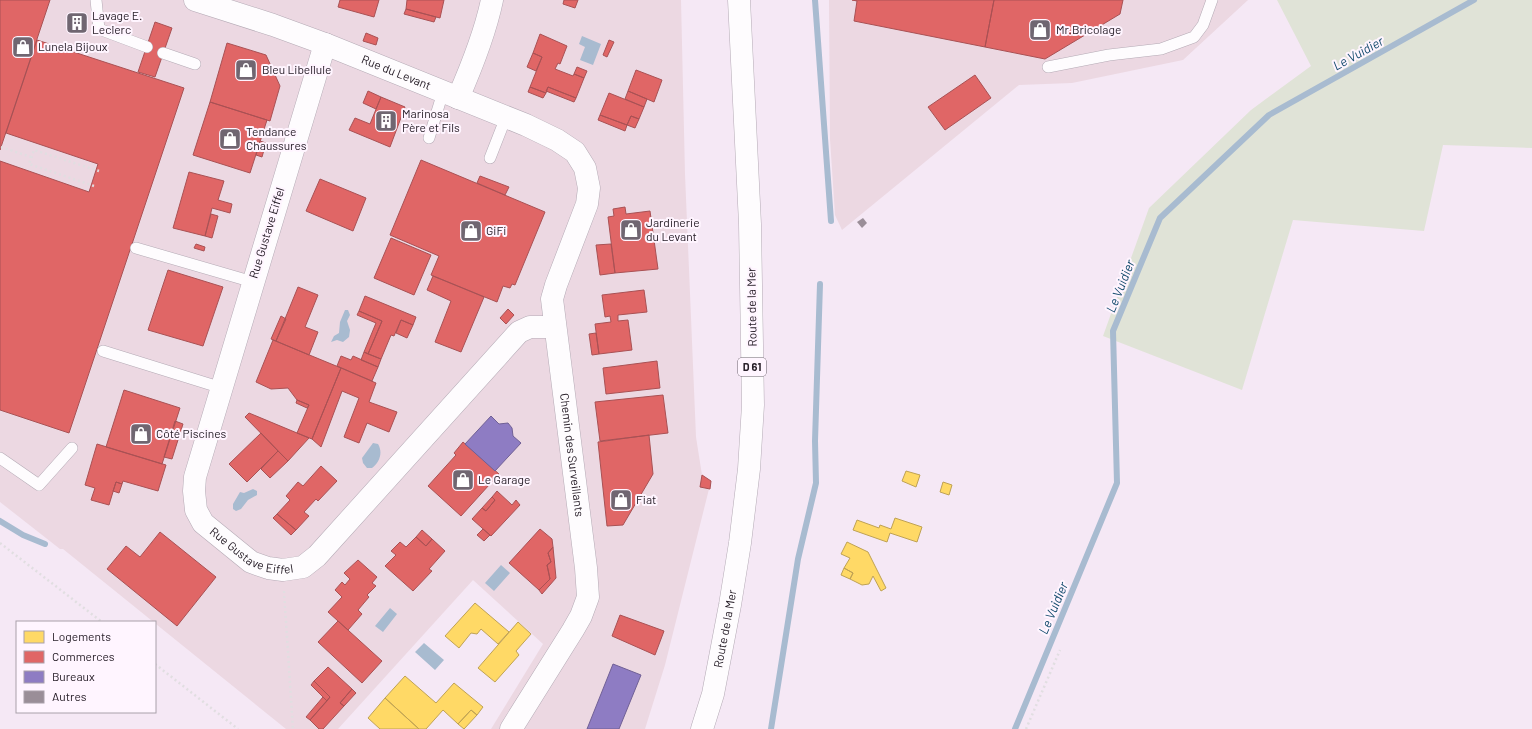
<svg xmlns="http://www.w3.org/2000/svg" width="1532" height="729" font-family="Barlow,sans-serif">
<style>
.commercial{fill:#ecd8e2}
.green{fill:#e0e3d7}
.water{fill:#a8bbd0}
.homes{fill:#ffd966;stroke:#bfa254}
.shops{fill:#e06666;stroke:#a95154}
.offices{fill:#8e7cc3;stroke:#706095}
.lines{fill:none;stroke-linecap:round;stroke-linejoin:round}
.stream{stroke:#a8bbd0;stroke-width:6}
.building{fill:#9a8e98}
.service-casing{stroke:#b4aab5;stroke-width:12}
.minor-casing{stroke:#b4aab5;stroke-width:23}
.primary-casing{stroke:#b4aab5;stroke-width:23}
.path{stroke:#e1dee1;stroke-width:2.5;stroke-dasharray:2 3;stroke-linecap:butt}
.service{stroke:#fefcfe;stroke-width:11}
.minor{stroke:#fefcfe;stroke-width:22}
.primary{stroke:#fefcfe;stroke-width:22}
.labels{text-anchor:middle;stroke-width:4;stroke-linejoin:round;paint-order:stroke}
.shield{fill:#fff5ff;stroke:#69606a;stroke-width:1}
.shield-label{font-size:11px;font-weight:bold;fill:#29202a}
.poi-label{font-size:12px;fill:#29202a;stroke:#fff5ff;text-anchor:start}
.street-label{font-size:12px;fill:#29202a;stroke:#fff5ff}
.water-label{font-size:13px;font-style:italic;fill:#134b6d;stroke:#fff5ff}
</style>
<rect width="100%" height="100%" fill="#f5e8f5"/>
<path class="commercial" d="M0,0H681L685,174L696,437L702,475L711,481L665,665L645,729H491L543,644L473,580L338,729H286L63,549H60L0,502Z
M829,0H1248L1183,60L1072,83L1019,85L842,230L835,215L830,139Z"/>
<path class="green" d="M1277,0H1532V148L1443,145L1424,231L1293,220L1242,390L1103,336L1149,208L1251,110L1311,66Z"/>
<path class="water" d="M582,36L601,44L593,65L580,60L585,47L579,44Z
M345,310H348L350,315L347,321L350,330L349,337L343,342L337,340L331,342L334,336L339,333L340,322Z
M373,443L378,444C383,452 380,462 372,468H367L363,463L362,458Z
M253,489L257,491V495L248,500L241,509L236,511L233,509V504L240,492L244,493Z
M501,565L510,573L494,591L485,583Z
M390,608L397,614L383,632L375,626Z
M424,643L444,660L435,670L415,652Z"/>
<path class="homes" d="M906,471L920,475L916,487L902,481Z
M943,482L952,485L949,495L940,492Z
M895,518L922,527L917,542L890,533L887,542L853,530L857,520L879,528L880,525L891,529Z
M847,542L868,552L886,588L881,591L873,576L869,584L862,585L850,579L853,573L844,568L850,558L841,554Z
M844,568L853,573L850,579L841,575Z
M475,603L509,632L498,644L481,629L477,634L471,633L459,648L445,636Z
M518,622L531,634L516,651L519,655L495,682L478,668Z
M405,676L436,703L454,683L483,707L477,715L471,710L458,724L443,710L426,729H419L385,698Z
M385,698L419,729H380L368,718Z
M471,710L477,715L464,729L458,724Z"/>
<path class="shops" d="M0,0H50L0,150Z
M340,0H379L374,17L338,7Z
M407,0H444L440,18L406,9Z
M564,0H578L575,8L563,4Z
M852,0H994L985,47L854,21L857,1Z
M994,0H1123L1120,14L1045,59L985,47Z
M406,9L436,17L434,22L404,14Z
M72,17L84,21L81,29L70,25Z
M155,22L172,28L155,77L138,72Z
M366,33L378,38L376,45L363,41Z
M540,34L567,46L560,64L558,63L555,69L573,76L574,74L584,78L576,98L548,87L546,93L530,87L542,57L533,53Z
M37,40L184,88L69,433L0,410V161L89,192L98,164L6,133Z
M609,40L614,42L607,57L603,55Z
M227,43L266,55L280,86L270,121L210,102Z
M533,53L542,57L536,71L527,67Z
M577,67L587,71L584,78L574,74Z
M636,70L662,80L654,102L628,91Z
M975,75L991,98L945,130L928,107Z
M530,87L546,93L543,98L528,92Z
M548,87L576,98L574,102L546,91Z
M368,91L381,97L376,109L363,103Z
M628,91L647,99L644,107L625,99Z
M609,93L644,107L639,119L631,116L627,125L600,115Z
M381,97L405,107L390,147L349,130L355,118L370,124Z
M210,102L267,120L250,173L193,155Z
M600,115L627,125L625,131L598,120Z
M631,116L639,119L635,128L627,125Z
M260,141L266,143L262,157L256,155Z
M421,160L545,212L515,285L512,284L510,288L503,286L497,302L431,275L439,256L390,235Z
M189,172L224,181L218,200L232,204L230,213L212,208L205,236L173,228Z
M480,176L509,187L505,195L477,183Z
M320,179L366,198L353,231L306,211Z
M625,207L626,214L650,211L658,269L615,273L608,217L614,216L613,209Z
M211,214L218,216L212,238L205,236Z
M391,238L431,255L414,295L374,278Z
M196,244L205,247L204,251L194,248Z
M611,244L615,273L600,275L596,245Z
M168,270L223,287L203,346L148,330Z
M433,276L484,297L461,352L435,342L451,301L427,290Z
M298,287L318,295L305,327L318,332L309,355L276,341Z
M644,290L647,312L618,315V321L628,320L632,350L599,354L595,324L611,322L610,316L605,317L602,295Z
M365,296L416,317L413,325L401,320L394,336L391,335L381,359L368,354L382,321L359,311Z
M508,309L514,315L506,324L500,318Z
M359,311L382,321L368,354L364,352L376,323L357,315Z
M281,316L286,319L276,341L271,339Z
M401,320L413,325L407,338L396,333Z
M596,333L599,354L592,355L589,334Z
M273,340L341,368L312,439L297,433L309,405L297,400L288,388L271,389L256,382Z
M364,352L381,359L378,367L361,360Z
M341,356L351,360L353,356L378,367L372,381L337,366Z
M657,361L660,388L606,394L603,368Z
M341,368L376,383L369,402L397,412L389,432L367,423L359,443L344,437L359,398L342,391L321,447L312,439Z
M124,390L180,408L162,464L106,447Z
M663,395L668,433L600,441L595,402Z
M297,400L309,405L307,408L296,403Z
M249,413L309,438L288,461L245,417Z
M175,421L183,424L172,459L164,457Z
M261,433L278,451L247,482L229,464Z
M649,435L653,474L623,525L607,526L598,442Z
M463,442L499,474L461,516L428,486L456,455L454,453Z
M97,444L166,465L158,491L123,481L122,484L116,482L109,505L91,500L95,488L85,485Z
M278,451L288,461L270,478L261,469Z
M321,466L337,481L318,501L316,499L304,512L309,516L296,530L277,514L290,500L286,496L298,482L303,486Z
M702,475L711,481L710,489L700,487Z
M116,482L122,484L119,493L113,491Z
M497,491L512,505L516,500L520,505L491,536L472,519L482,508L486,511L495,500L492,497Z
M492,497L495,500L486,511L482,508Z
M277,514L296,530L291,535L273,518Z
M483,529L490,535L484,541L477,535Z
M540,529L552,539L553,547L548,553L551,562L547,565L550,579L539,590L509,563Z
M422,530L432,539L426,546L416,537Z
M160,532L216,577L177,626L107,569L126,546L140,557Z
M416,537L426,546L432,539L445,551L429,569L432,571L413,591L385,566L396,555L391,551L400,542L406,547Z
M553,547L556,578L542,594L539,590L550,579L547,565L551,562L548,553Z
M358,560L377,577L372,583L376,586L367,595L369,597L358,610L362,614L348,630L328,612L342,597L335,590L342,582L345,585L350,579L344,573Z
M620,615L664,631L655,655L612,636Z
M338,621L382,661L362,683L318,642Z
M328,667L352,689L340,703L344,706L323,729H319L310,720L330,697L314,681Z
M314,681L330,697L327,701L311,685Z
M352,689L356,693L344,706L340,703Z
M323,697L327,701L310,720L306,717Z"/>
<path class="offices" d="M491,416L499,424L508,423L512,428L513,436L521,443L495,471L465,444Z
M613,664L641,675L619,729H587Z"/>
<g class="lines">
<path class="stream" d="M815,0L831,221
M0,521L23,535L45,544
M771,729L798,559L816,483L815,441L820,284
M1015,729L1117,483L1113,331L1160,218L1269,115L1474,0"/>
</g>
<path class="building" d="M863,218L867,223L862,228L857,222Z"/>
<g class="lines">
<g class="service-casing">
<path id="service" d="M96,0L99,29L147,47
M163,53L195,64
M1048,67L1109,55L1161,49L1194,37L1203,25L1212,0
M429,138L443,92
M490,158L506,117
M136,248L253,282
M103,351L222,388
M0,458L39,485L72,448"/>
</g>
<g class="minor-casing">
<g id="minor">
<path id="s1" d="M195,0L273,25L325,44L526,125L557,140L575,152L585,168L589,188L587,204L556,285L552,299L586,568L588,597L581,616L573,630L511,729"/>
<path id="s2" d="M325,44L195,477L194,491L196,510L203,523L251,562L268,568L283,570L303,567L317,556L519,332L530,327H555"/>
<path d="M458,98C472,66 485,34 492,0"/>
</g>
</g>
<g class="primary-casing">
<g id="primary">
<path id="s3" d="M702,729L713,694L730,605L740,543L749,469L753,405L750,224L739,0"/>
</g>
</g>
<path class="path" d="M1,147L31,157
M94,186L29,164L34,150L99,171
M0,543L102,622
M284,591L293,729
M155,664L238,729
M1026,729L1060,650"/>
<use href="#service" class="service"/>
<use href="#minor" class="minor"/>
<use href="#primary" class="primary"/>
</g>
<defs>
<g id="building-square" transform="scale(1.15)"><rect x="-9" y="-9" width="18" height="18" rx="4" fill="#706671" stroke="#fff5ff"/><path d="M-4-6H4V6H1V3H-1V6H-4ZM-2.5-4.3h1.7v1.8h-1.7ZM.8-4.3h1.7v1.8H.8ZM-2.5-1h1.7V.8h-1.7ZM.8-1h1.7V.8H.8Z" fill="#fff"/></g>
<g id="shop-square" transform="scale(1.15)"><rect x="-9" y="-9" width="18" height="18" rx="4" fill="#706671" stroke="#fff5ff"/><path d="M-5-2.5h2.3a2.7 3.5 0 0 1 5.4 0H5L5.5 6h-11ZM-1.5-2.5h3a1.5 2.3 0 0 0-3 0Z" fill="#fff"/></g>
</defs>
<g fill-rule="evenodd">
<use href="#building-square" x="77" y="23"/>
<use href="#shop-square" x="1040" y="30"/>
<use href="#shop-square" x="23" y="47"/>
<use href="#shop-square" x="246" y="70"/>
<use href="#building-square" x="386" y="121"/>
<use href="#shop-square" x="230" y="139"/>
<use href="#shop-square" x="631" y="230"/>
<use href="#shop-square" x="471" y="231"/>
<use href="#shop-square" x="141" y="434"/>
<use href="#shop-square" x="463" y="480"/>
<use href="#shop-square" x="621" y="500"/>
</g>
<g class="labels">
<rect class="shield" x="738" y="358" width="28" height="18" rx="3"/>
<g class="shield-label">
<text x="752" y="371">D 61</text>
</g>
<g class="poi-label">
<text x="92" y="20">Lavage E.<tspan x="92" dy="14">Leclerc</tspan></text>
<text x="1056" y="34">Mr.Bricolage</text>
<text x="38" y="51">Lunela Bijoux</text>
<text x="262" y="74">Bleu Libellule</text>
<text x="402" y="118">Marinosa<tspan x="402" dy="14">Père et Fils</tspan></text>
<text x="246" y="136">Tendance<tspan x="246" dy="14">Chaussures</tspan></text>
<text x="646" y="227">Jardinerie<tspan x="646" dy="14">du Levant</tspan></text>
<text x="486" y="235">GiFi</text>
<text x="156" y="438">Côté Piscines</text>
<text x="478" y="484">Le Garage</text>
<text x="636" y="504">Fiat</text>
</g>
<g class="street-label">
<text dy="4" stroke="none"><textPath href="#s1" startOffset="214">Rue du Levant</textPath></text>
<text transform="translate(267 233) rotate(-73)" y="4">Rue Gustave Eiffel</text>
<text transform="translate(752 307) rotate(-91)" y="4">Route de la Mer</text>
<text dy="4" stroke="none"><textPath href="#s1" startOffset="724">Chemin des Surveillants</textPath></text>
<text dy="4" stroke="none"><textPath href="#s2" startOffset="558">Rue Gustave Eiffel</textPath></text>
<text dy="4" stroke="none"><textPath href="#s3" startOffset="103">Route de la Mer</textPath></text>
</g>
<g class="water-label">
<text transform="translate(1358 53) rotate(-29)" y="5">Le Vuidier</text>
<text transform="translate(1120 286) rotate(-68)" y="5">Le Vuidier</text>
<text transform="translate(1053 608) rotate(-67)" y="5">Le Vuidier</text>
</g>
</g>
<rect x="16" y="621" width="140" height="92" fill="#fff5ff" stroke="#a9a0aa"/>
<rect x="24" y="631" width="20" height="12" fill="#ffd966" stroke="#a9a0aa"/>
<text x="52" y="641" font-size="12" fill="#29202a">Logements</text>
<rect x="24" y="651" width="20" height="12" fill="#e06666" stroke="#a9a0aa"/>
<text x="52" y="661" font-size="12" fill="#29202a">Commerces</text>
<rect x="24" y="671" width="20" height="12" fill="#8e7cc3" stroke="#a9a0aa"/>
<text x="52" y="681" font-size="12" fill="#29202a">Bureaux</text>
<rect x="24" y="691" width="20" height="12" fill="#9a8e98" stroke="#a9a0aa"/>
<text x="52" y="701" font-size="12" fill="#29202a">Autres</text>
</svg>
